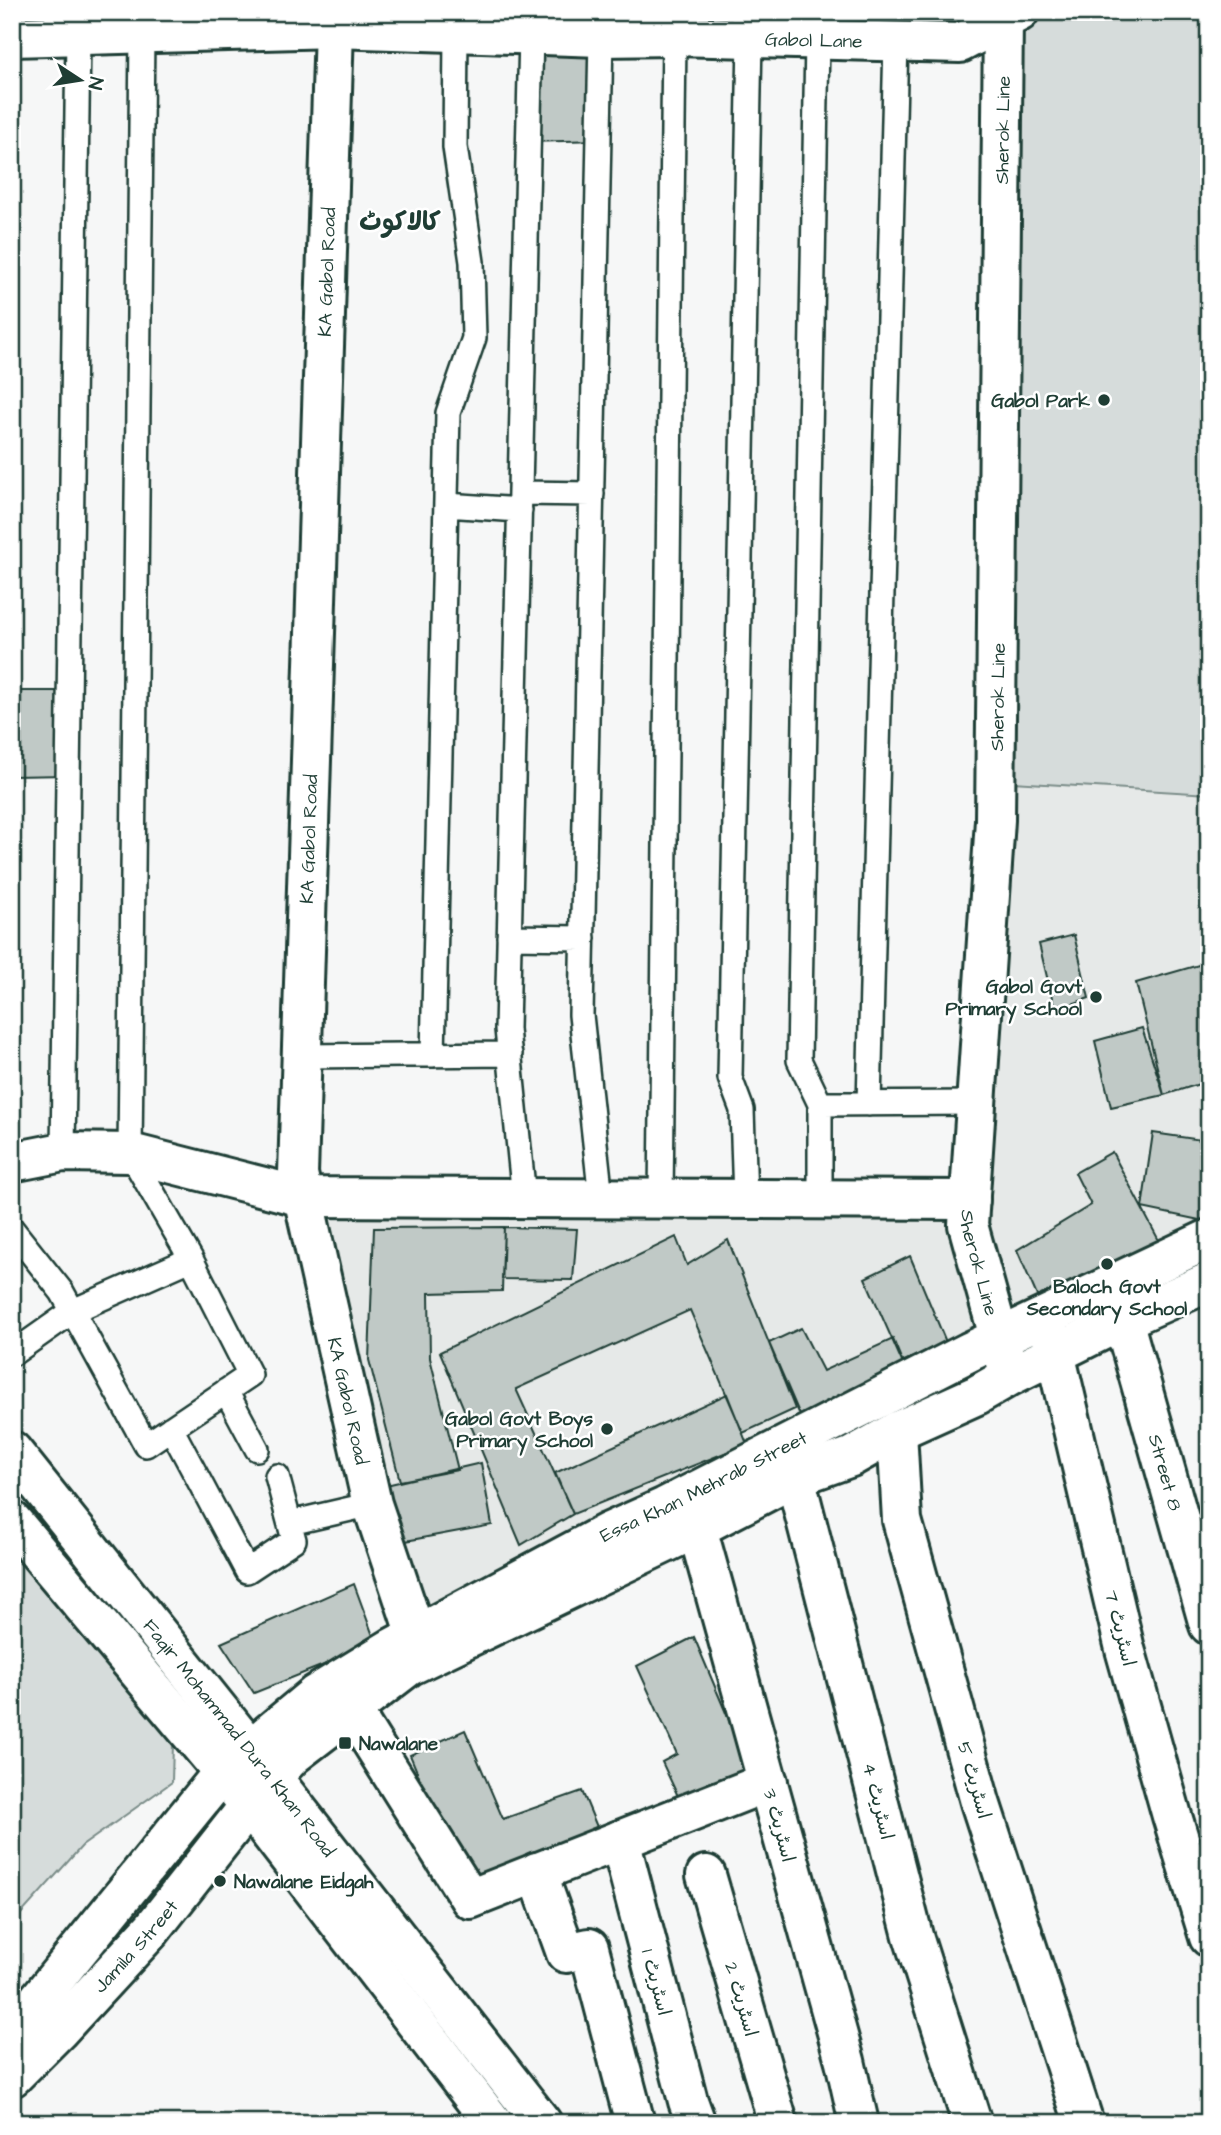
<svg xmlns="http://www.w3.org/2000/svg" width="1221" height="2135" font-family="'Architects Daughter','Playpen Sans Arabic',sans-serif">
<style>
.built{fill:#e6e9e8}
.green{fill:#d6dcdb;stroke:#7a8c88;stroke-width:2}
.building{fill:#c0c9c6;stroke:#1f3d34;stroke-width:2}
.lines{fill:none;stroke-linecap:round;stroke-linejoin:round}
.lane-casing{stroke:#1f3d34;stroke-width:28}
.street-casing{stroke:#1f3d34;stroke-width:44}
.secondary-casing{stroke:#1f3d34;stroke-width:44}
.lane{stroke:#fff;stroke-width:23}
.street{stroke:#fff;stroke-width:38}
.secondary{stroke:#fff;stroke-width:38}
.poi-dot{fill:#1f3d34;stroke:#fff;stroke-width:2.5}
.labels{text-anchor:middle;stroke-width:5;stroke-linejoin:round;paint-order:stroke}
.street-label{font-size:19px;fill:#1f3d34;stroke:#fff}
.poi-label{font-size:19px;font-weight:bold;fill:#1f3d34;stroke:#fff;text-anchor:end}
.district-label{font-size:26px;font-weight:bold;fill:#1f3d34;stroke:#fff}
</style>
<rect width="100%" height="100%" fill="#f6f7f7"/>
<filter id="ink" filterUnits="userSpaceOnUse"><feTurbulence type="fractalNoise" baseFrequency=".0143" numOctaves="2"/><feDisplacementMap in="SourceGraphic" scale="14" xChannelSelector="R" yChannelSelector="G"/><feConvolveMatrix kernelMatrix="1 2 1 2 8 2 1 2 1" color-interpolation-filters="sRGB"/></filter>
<g filter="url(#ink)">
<path class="built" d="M996,781L1209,794V1266L1004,1355L407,1659L303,1197L969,1200Z"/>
<path class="green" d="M1021,12H1209V794L996,781Z
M12,1553L173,1743L172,1782L82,1846L12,1924Z"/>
<path class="building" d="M532,34L601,37L599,140L529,142Z
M12,691H69L68,775L12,776Z
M1074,935L1089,998L1055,1010L1039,944Z
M1209,962V1081L1164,1095L1136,983Z
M1142,1028L1164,1095L1111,1107L1095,1041Z
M1153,1133L1209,1141V1222L1142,1208Z
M1112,1152L1163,1248L1044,1312L1017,1250L1091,1205L1075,1173Z
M504,1227L502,1291L429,1293L430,1358L458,1470L400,1481L369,1360L374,1228Z
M504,1227L577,1229L573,1280L502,1279Z
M676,1237L687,1265L728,1240L795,1409L743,1433L690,1310L516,1389L573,1514L521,1545L440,1352Z
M910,1256L946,1342L902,1362L865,1278Z
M801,1328L823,1371L893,1339L908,1376L802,1420L769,1343Z
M727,1394L747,1444L573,1514L555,1473Z
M481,1463L492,1525L400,1542L386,1485Z
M354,1584L376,1644L254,1693L221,1643Z
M694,1637L753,1777L683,1807L662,1762L677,1754L637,1666Z
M465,1730L503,1819L582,1791L605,1846L470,1899L410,1755Z"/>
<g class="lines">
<g class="lane-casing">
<path id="lane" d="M601,37L581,1015L601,1198
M817,40L799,1060L820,1104
M520,493L592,494
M446,505L520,510
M509,937L583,938
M433,1055L448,413L474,338L472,262L455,147L456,32
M302,1056L510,1054
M869,1104L896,41
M63,1152L78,35
M524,1198L507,1029L531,34
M661,1199L674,36
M745,1199L742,1110L730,1078L750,38
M820,1199V1104L976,1103
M12,1229L62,1292L146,1445L250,1375L191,1259L130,1153L142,34
M12,1354L73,1311L191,1259
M226,1391L257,1449
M171,1428L247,1571L294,1540L277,1476
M290,1523L372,1504"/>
</g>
<g class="street-casing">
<g id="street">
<path d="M601,37L602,12"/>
<path d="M750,38L751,12"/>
<path d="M817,40L818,12"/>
<path d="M12,1162L63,1152L130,1153L303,1197L970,1200"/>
<path id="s1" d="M1123,1320L1209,1625"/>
<path d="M1046,1322L1055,1353L1125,1649L1172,1816L1209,1937"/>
<path d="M897,1431L902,1520L980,1802L1084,2123"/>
<path d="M795,1477L913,1936L972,2123"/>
<path d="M697,1528L845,2061L859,2123"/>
<path d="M351,1709L470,1899L768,1782"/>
<path d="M620,1840L688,2101L696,2123"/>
<path d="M537,1872L566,1953L589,1948L635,2123"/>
<path d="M706,1875L778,2123"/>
</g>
</g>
<g class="secondary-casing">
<g id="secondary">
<path id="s2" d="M1003,19L995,820L968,1225L1006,1362"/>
<path id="s3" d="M334,28L298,1174L372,1504L416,1635"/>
<path id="s4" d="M12,37L334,28L601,37L674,36L960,43L1019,12"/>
<path id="s5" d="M12,1451L250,1749L542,2123"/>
<path d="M12,1521L223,1772L493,2123"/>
<path id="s6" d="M12,2032L223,1772L315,1695L392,1648L609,1532L665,1507L969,1352L1209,1239"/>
<path id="s7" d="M12,2077L58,2031L152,1929L271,1778L293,1755L409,1666L697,1528L795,1477L851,1457L897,1431L977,1395L1010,1376L1123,1320L1209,1282"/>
</g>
</g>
<use href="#lane" class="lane"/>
<use href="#street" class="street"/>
<use href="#secondary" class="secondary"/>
</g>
</g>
<g class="poi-dot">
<circle cx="1104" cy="400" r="7"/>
<circle cx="1096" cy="997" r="7"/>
<circle cx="1107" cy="1264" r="7"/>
<circle cx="607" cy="1429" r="7"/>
<rect x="338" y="1736" width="14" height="14" rx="3.5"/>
<circle cx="220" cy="1881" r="7"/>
</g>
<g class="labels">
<g class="street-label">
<text dy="7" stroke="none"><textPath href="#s4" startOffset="802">Gabol Lane</textPath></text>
<text transform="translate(1002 130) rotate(-89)" y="7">Sherok Line</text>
<text transform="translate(326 272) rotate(-88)" y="7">KA Gabol Road</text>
<text transform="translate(997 697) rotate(-89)" y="7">Sherok Line</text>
<text transform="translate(308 839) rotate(-88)" y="7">KA Gabol Road</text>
<text dy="7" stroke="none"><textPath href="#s2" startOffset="1246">Sherok Line</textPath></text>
<text dy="7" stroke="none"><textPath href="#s3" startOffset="1379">KA Gabol Road</textPath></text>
<text dy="7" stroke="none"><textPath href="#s1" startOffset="158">Street 8</textPath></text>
<text dy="7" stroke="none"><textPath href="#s6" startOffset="896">Essa Khan Mehrab Street</textPath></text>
<text transform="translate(1121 1628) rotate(76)" y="7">اسٹریٹ 7</text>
<text dy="7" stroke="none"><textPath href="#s5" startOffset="366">Faqir Mohammad Dura Khan Road</textPath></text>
<text transform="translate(975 1780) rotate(74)" y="7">اسٹریٹ 5</text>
<text transform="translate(879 1801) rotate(76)" y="7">اسٹریٹ 4</text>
<text transform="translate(780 1825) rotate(75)" y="7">اسٹریٹ 3</text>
<text dy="7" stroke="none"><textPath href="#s7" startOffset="180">Jamila Street</textPath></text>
<text transform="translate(657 1982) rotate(75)" y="7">اسٹریٹ 1</text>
<text transform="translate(742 1999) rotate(74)" y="7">اسٹریٹ 2</text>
</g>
<g class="poi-label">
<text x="1090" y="407">Gabol Park</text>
<text x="1082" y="993">Gabol Govt<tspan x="1082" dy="22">Primary School</tspan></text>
<text x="1107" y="1293" text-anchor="middle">Baloch Govt<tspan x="1107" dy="22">Secondary School</tspan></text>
<text x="593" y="1425">Gabol Govt Boys<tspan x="593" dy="22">Primary School</tspan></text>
<text x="359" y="1750" text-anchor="start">Nawalane</text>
<text x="234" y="1888" text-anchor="start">Nawalane Eidgah</text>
</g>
<g class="district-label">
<text x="400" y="230">کالاکوٹ</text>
</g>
</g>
<rect width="1221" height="2135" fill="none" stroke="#fff" stroke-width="42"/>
<rect x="21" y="21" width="1179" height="2093" fill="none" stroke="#1f3d34" stroke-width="2.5" filter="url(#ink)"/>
<g transform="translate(80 80) rotate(102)" stroke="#ffffff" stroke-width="5" paint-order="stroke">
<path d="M0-5L12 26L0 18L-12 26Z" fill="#1f3d34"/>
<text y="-10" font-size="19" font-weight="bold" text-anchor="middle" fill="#1f3d34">N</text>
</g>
</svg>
